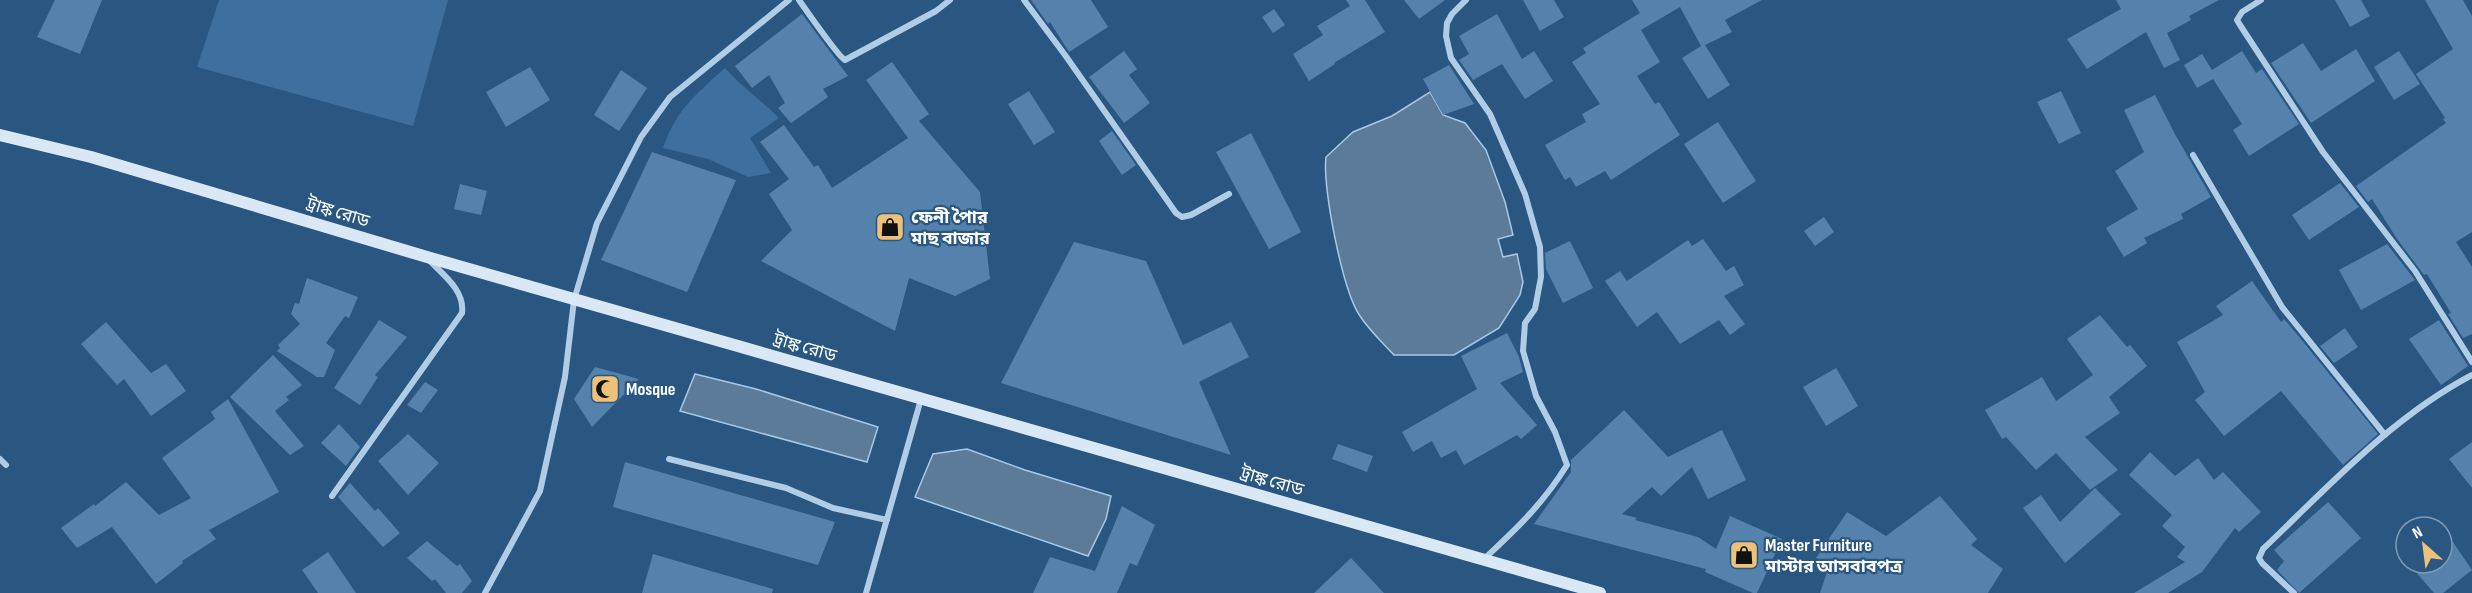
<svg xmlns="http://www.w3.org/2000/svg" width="2472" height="593" font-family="'Sofia Sans Condensed','Noto Sans Bengali',sans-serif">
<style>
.green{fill:#3d709f}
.water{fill:#5b7b99;stroke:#a6c9e6;stroke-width:1.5}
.building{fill:#5582ac}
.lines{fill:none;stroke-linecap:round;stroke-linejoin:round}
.minor{stroke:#b1cde6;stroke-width:6}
.secondary{stroke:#dae8f6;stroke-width:12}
.labels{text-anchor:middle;stroke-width:4.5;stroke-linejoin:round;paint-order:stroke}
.street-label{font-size:18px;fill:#fff;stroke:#295782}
.poi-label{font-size:18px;font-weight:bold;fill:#fff;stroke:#295782;text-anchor:start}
</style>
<rect width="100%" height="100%" fill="#295782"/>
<path class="green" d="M219,0H448L413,126L197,67Z
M725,68C742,87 761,100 779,118L750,138L771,173L748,177L708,159L663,148C676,110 696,94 725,68Z"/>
<path class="water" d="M1430,92L1443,115L1465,123L1486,150L1505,202L1513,235L1498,239L1503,257L1517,254L1523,282L1520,295L1499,328L1454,355H1394C1382,342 1369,330 1360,316C1343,292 1322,187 1326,157L1353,132L1392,116Z
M695,374L756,389L878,427L867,462L680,411Z
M967,449L1025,470L1111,496L1106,519L1088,556L915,497L933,454Z"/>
<path class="building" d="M55,0H102L80,54L37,37Z
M1031,0H1091L1108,27L1069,52L1050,22L1048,24Z
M1346,0H1365L1385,32L1334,63L1335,64L1309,81L1293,54L1323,35L1317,26L1350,6Z
M1404,0H1445L1419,19Z
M1523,0H1554L1564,17L1540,31Z
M1632,0H1762L1725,20L1732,32L1705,45L1730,85L1708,99L1682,58L1701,46L1680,7L1641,30L1660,62L1637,76L1655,104L1659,102L1680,135L1611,180L1605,171L1576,187L1570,177L1565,180L1545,145L1586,122L1582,114L1600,104L1572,62L1586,53L1583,48L1640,13Z
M2116,0H2219L2189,16L2191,20L2167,33L2180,60L2164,68L2146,32L2087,69L2067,39L2121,9Z
M2335,0H2361L2370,16L2350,27Z
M2425,0H2463L2472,16V232L2456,242L2472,267V334L2463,338L2448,314L2451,313L2427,274L2424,275L2397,239L2372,199L2368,202L2356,186L2446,123L2443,119L2445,118L2416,74L2453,49Z
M1274,9L1285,25L1273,33L1262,17Z
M802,14L848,76L823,89L828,97L791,123L778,108L785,103L769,75L752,88L735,66Z
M1497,14L1522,59L1534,51L1553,81L1525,99L1502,64L1473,80L1459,60L1469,54L1459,36Z
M2303,43L2321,71L2356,49L2375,81L2311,123L2271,63Z
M1124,51L1137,69L1129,75L1150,103L1124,123L1089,77Z
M2242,51L2256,73L2262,69L2299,124L2249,156L2233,130L2242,124L2213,79L2197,88L2184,65L2202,54L2212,70Z
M2399,51L2420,84L2394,100L2374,67Z
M892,62L929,114L919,121L980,192L990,279L955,296L909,278L895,331L761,261L792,230L769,194L789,179L760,142L784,125L814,167L818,165L832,188L908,138L866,80Z
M1449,65L1474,104L1443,115L1423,79Z
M530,67L550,100L506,127L486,92Z
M621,70L647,88L619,131L594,115Z
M1029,91L1055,132L1034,145L1008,104Z
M2061,91L2081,133L2059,144L2037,102Z
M2155,95L2176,136L2211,197L2181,214L2183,219L2144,238L2147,243L2124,257L2106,228L2138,209L2115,171L2144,152L2124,110Z
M1718,122L1756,181L1723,203L1684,144Z
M1112,131L1136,165L1122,175L1099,141Z
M1251,133L1301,232L1269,249L1216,152Z
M652,152L736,180L687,292L601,260Z
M2340,183L2359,207L2309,240L2292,215Z
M460,184L487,191L481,215L454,209Z
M1824,217L1834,232L1815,246L1804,231Z
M1703,239L1726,271L1734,266L1744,285L1724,296L1745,324L1730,335L1719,320L1680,344L1657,312L1637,327L1605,281L1620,271L1627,281L1688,240L1692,246Z
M1570,241L1593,288L1563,303L1546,269L1545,253Z
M1074,242L1146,261L1183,345L1231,322L1249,357L1199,382L1231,455L1001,383Z
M2387,244L2415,280L2361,310L2339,270Z
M307,278L358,297L349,318L345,316L326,343L335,350L324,377H317L277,351L280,348L278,345L300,324L291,314L295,303L299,304Z
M2252,281L2281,322L2284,319L2296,333L2378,434L2343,465L2281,391L2224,436L2195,400L2205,392L2177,342L2223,315L2216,306Z
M2100,315L2127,347L2130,345L2147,366L2109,397L2120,413L2085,437L2118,470L2090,490L2056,453L2036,470L2006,437L2002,439L1985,410L2042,377L2056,401L2093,375L2067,339Z
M379,320L407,337L375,375L378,377L360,405L334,388Z
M2439,320L2468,366L2441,385L2409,339Z
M106,322L151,373L166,364L186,391L151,416L124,379L117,385L81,344Z
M2345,328L2358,347L2334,363L2320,346Z
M1507,333L1519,357L1523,372L1500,383L1537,425L1521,439L1517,435L1464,465L1456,450L1441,458L1432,441L1413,452L1402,432L1477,389L1461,356Z
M273,355L302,385L286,397L289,400L275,411L304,446L290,455L230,397Z
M595,367L639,379L592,427L574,399Z
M1836,368L1858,406L1826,426L1803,387Z
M425,382L438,390L421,413L407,405Z
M228,399L279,492L209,530L216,539L182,561L183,563L156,584L112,527L77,548L61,528L94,504L95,506L126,482L159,515L191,498L162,458L215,419L211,412Z
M1624,410L1668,457L1722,430L1746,480L1708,499L1692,467L1661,496L1652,487L1622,514L1637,518L1635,520L1698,537L1716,549L1730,516L1782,539L1757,593H1753L1705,572L1706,569L1534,524L1571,472V460Z
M339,424L360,447L346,466L321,443Z
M408,434L439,463L408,495L378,461Z
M2472,442V488L2449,459Z
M1338,444L1373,456L1367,472L1332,459Z
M2150,452L2175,476L2198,458L2214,480L2223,472L2261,512L2239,532L2235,528L2202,572L2168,593H2134L2185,562L2177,557L2185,547L2162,526L2172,515L2129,475Z
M625,462L835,522L818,565L613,507Z
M350,483L375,511L378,508L400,533L383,547L338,497Z
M2095,488L2121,514L2065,563L2023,508L2041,495L2060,522Z
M1940,496L1977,539L1971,545L2003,569L1988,593H1820L1830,563L1816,558L1847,512L1886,536Z
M2328,502L2361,538L2299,593L2277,570L2284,561L2274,550Z
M1122,506L1155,525L1137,566L1130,563L1117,593H1033L1050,557L1095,571Z
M2442,526L2472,570L2443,593H2434L2408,563H2442Z
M427,541L457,566L460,564L472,581L462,593H446L435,579L432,581L407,558Z
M328,552L356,593H318L302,570Z
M653,554L773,589L772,593H642Z
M1351,558L1384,593H1314Z"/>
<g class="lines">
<path class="minor" d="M799,0C806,10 839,57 845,60L936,11L950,0
M1024,0L1065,55L1176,213L1182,217L1191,215L1229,194
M1466,0L1452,14L1447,23L1446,36L1451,58L1490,114L1525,194L1540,247L1541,277L1535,309L1525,323L1523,351L1536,396L1555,432L1567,465C1542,505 1517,528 1484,559
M2261,0L2242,12L2237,20L2240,25L2323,152L2415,271L2472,362
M2193,155L2282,307L2385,435
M0,459L6,465
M669,459L786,488L833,508L887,520
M332,496L462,313C465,290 443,275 429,260
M485,593L540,491L565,377L574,300L597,223L641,137L670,97L789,0
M866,593L921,399
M2294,593L2262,563L2259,558L2263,549C2328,487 2392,417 2472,375"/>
<path class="secondary" d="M0,135L91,157L427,257L1600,593"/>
</g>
<defs>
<g id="shop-square" transform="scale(1.5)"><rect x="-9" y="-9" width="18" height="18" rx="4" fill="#edc278" stroke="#295782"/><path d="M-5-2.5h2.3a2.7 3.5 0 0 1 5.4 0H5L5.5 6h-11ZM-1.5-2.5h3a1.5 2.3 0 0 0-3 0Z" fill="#111"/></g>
<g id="mosque-square" transform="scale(1.5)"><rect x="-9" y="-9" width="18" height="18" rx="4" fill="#edc278" stroke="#295782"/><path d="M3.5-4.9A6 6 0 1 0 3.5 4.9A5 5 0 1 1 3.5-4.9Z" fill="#111"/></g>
</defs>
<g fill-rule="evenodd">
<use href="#shop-square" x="890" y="227"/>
<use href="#mosque-square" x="605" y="389"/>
<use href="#shop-square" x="1744" y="555"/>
</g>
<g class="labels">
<g class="street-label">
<text transform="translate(338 212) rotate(17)" y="6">ট্রাঙ্ক রোড</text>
<text transform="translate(805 347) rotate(16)" y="6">ট্রাঙ্ক রোড</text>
<text transform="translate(1272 481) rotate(16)" y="6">ট্রাঙ্ক রোড</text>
</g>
<g class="poi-label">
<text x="911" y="223">ফেনী পৈার<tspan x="911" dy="21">মাছ বাজার</tspan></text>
<text x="626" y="395">Mosque</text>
<text x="1765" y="551">Master Furniture<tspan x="1765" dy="21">মাস্টার আসবাবপত্র</tspan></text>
</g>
</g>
<g transform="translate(2424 545) rotate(332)"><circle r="28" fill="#295782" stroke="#7f9ab4" stroke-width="1.5"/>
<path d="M0-4.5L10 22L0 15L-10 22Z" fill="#edc278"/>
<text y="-9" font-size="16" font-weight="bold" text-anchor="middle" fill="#ffffff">N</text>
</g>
</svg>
